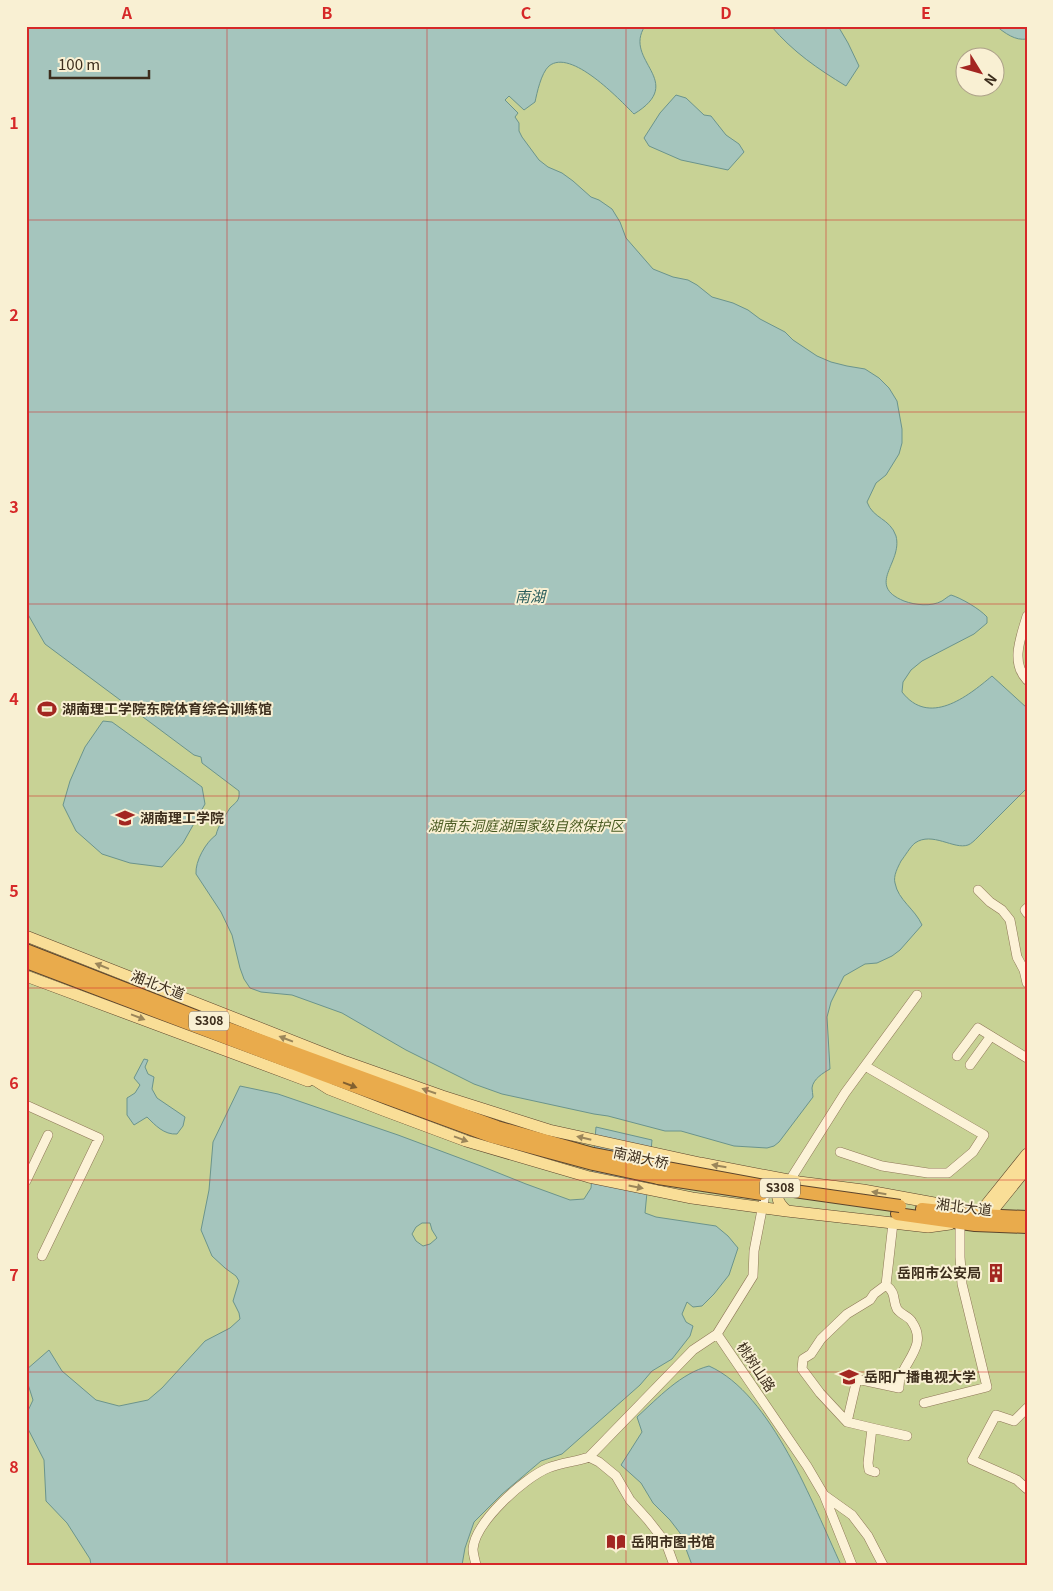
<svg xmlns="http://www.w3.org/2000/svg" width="1053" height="1591" font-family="Georgia,'Noto Sans SC',serif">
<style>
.green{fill:#c8d295;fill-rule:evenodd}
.water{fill:#a5c5bd;stroke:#6b948c;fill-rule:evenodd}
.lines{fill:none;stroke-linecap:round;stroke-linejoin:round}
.minor-casing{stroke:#8e7757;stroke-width:10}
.major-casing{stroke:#5c442c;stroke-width:12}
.highway-casing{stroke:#5c442c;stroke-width:14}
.minor{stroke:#fcf2d7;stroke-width:9}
.major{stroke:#f9de97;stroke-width:11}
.highway{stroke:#e9ab4c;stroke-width:12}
.highway-bridge-casing{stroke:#5c442c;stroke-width:14;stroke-linecap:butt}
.highway-bridge{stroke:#e9ab4c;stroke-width:12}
.oneway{fill:#9b865a}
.oneway2{fill:#826030}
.grid{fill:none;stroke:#d62828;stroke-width:1;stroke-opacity:0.55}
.labels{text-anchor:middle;stroke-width:4;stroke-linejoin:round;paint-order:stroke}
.shield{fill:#f9f0d3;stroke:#756854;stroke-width:1}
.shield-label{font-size:12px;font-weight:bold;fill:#3d2e1d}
.poi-label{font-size:14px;font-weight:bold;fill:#3d2e1d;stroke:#f9f0d3;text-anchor:start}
.park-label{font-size:14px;font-style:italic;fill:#4a5b22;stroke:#f9f0d3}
.street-label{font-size:14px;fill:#3d2e1d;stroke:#f9f0d3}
.water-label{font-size:15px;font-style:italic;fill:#2b5e5d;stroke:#f9f0d3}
.neatline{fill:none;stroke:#d62828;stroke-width:2}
.grid-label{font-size:16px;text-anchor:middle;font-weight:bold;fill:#d62828}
</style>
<rect width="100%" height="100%" fill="#f2e6c3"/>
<path class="green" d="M26,26H1027V1565H26ZM966,58H996V88H966Z"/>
<path class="water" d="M26,26H645C622,61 688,81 634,114C619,99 571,48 549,66C541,73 537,93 535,102L524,110L509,96L505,100L518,113L515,117L519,123V131L522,137L539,160L548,167L562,173L573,181L591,197L599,200L612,209L620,222L626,238L653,269L673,277L688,280L697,285L712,297L733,303L748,310L760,319L785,332L793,340L817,356L831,362L847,366L865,369L879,378L889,388L897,401L902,429V443L899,454L886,475L876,483L867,502C873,519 890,518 896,536C903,563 865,585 904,601C915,605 931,607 942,601C945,599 947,597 951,595C961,598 980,609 987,617V623L974,634L922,661L911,670L903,682L902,692C929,727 967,697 992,676L1027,708V788L977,838C975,840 971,844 968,845C954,850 932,831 915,843C910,847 905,856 901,861C898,867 893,876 895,883C898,900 915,909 922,925L900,950L892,956L877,963L865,964L844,976L831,1002L827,1017L830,1069C823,1073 813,1079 812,1088C812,1091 813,1094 813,1097L779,1142L774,1146L767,1148L734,1146L681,1131H665L608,1116L594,1114L502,1094L474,1084L406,1050L342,1013L292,995L261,992L250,988L244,979L240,968L232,935L221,912L196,874C195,861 206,842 216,835C218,826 225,816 230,808C236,802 240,801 239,791L202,763L201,757L194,755L45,644L26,611Z
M771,26H838L848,43L859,66L846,86C818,69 793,52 771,26Z
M996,26H1027V39C1015,41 1005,33 996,26Z
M676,95L686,98L704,115L711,116L726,135L739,144L744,152L728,170L681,160L649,146L644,138L660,113Z
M103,721L112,722L202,787L205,804L183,843L162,867L130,863L102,854L76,831L63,805L70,781L85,747Z
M144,1059L148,1060L145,1067L148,1074L154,1077L152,1089L157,1098L185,1117L183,1126L177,1134C164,1135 155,1125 147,1117L134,1125L127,1115V1098L135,1093L140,1085L134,1078Z
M240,1086L278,1094L398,1135L481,1166L526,1184L570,1200L584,1199L591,1188L596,1127L652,1140L645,1213L656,1217L716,1226L728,1236L738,1248L729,1275L714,1294L702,1306L693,1307L687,1302L682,1314L686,1322L693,1326L690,1336L672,1359L652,1371L640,1385L562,1454L541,1461L502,1494L474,1522L465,1548L462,1565H91L90,1559L67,1523L46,1501L44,1460L26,1425V1415L33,1400L26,1378V1370L49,1350L62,1371L96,1400L119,1406L148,1400L162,1388L205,1341L230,1328L240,1319L239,1313L233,1301L239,1281L236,1276L225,1268L212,1256L201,1230L209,1190L213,1142ZM422,1223H430L432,1230L437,1238L430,1244L423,1246L416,1241L412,1234L416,1227Z
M709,1366C772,1394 813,1505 841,1565H692L680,1533L670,1520L653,1503L641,1483L621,1465L642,1432L637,1417C658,1398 681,1373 709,1366Z"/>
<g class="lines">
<g class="minor-casing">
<path id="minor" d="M1027,616C1021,637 1010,662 1027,680
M978,890L990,902L1002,910L1010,920L1017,957L1024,970L1027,983
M1027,908L1025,910L1027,913
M957,1056L978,1028L1027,1058
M970,1065L991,1036
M26,1105L99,1138L42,1256
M840,1152L882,1166L928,1173H948L973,1152L984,1135L865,1066
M790,1180L845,1093L917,995
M26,1181L48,1135
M766,1189L754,1251L753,1276L717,1334L807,1466L824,1495L852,1565
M924,1403L987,1387L962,1284L960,1257V1223
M1027,1408L1014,1421L996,1415L972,1460L1017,1480L1027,1489
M847,1422L857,1379L899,1388C898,1364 930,1348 912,1322C909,1316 901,1315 897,1309C892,1299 897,1294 886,1285
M872,1428L907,1436
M589,1457L599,1462L616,1476L630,1500L648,1520L666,1543L674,1565
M875,1472L869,1470L868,1463L872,1428L847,1422L820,1393L802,1369L803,1359L811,1354L821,1339L847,1314L870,1300L874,1294L886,1285L893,1223
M824,1495L852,1515L868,1536L883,1565
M476,1565C475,1560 473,1554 473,1549C475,1522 524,1478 548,1468C562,1462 576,1462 589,1457L693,1350L717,1334"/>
</g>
<g class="major-casing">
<path id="major" d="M26,936L346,1062L442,1096L549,1130L700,1163L799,1182L863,1190L934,1203L954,1208
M26,976L308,1081
M296,1068L329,1089L383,1110L466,1141L589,1177L692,1198L787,1211L928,1227L950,1224
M785,1183C774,1193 776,1202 787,1211
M988,1221L989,1215L1027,1168
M976,1222L978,1215L1027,1154"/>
</g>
<g class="highway-casing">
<path id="highway" d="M26,950L208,1021L497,1127L593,1154L661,1167
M26,962L326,1076L493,1137L593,1164L658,1178
M922,1209L978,1215L1027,1217
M897,1214L975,1225L1027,1227"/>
</g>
<use href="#minor" class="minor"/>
<use href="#major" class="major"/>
<use href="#highway" class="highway"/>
<g class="highway-bridge-casing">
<path id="highway-bridge" d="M661,1167L787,1190L900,1206
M658,1178L762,1194"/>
</g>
<use href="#highway-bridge" class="highway-bridge"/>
</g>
<defs><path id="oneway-solid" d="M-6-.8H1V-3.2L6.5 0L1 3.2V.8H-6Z" transform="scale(1.25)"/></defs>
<g class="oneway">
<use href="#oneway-solid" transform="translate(102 966) rotate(-158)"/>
<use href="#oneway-solid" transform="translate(138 1017) rotate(21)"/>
<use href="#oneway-solid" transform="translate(286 1039) rotate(-159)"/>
<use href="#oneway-solid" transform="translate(429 1091) rotate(-161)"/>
<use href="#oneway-solid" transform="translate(584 1138) rotate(-167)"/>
<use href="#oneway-solid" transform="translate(461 1139) rotate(20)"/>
<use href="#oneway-solid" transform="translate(719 1166) rotate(-170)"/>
<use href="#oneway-solid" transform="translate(636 1187) rotate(11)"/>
<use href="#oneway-solid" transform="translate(879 1193) rotate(-170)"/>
</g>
<use class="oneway2" href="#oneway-solid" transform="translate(350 1085) rotate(21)"/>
<path class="grid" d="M227,26V1565M427,26V1565M626,26V1565M826,26V1565M26,220H1027M26,412H1027M26,604H1027M26,796H1027M26,988H1027M26,1180H1027M26,1372H1027"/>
<defs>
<g id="stadium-bare" transform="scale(1.5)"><path d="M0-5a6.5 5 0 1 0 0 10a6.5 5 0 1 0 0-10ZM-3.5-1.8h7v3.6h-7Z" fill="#a32621" stroke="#f9f0d3" stroke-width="2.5" paint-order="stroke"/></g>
<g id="university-bare" transform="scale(1.5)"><path d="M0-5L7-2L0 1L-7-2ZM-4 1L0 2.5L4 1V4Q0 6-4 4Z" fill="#a32621" stroke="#f9f0d3" stroke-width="2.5" paint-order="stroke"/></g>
<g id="building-bare" transform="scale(1.5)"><path d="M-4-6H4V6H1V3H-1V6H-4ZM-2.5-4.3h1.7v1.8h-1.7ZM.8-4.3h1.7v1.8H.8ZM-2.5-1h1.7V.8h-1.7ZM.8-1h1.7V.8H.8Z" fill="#a32621" stroke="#f9f0d3" stroke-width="2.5" paint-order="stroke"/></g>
<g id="library-bare" transform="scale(1.5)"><path d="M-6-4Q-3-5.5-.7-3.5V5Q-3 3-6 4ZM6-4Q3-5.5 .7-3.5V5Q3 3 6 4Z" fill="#a32621" stroke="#f9f0d3" stroke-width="2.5" paint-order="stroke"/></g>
</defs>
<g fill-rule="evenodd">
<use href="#stadium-bare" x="47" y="709"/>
<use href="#university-bare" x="125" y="818"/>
<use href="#building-bare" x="996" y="1273"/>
<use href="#university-bare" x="849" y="1377"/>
<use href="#library-bare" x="616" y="1542"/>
</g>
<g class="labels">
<g class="shield">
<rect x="189" y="1011.5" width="40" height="19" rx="4"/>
<rect x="760" y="1178.5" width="40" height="19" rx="4"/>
</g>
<g class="shield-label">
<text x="209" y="1025">S308</text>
<text x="780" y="1192">S308</text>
</g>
<g class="poi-label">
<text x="62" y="714">湖南理工学院东院体育综合训练馆</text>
<text x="140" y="823">湖南理工学院</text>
<text x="981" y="1278" text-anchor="end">岳阳市公安局</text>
<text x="864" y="1382">岳阳广播电视大学</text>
<text x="631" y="1547">岳阳市图书馆</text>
</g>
<g class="park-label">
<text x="526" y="831">湖南东洞庭湖国家级自然保护区</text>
</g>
<g class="street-label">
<text transform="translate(158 985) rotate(21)" y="5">湘北大道</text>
<text transform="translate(641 1158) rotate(12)" y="5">南湖大桥</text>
<text transform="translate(964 1207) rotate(7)" y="5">湘北大道</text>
<text transform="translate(756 1367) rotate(56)" y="5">桃树山路</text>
</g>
<g class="water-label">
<text x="530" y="602">南湖</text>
</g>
</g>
<rect width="1053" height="1591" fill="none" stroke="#f9f0d3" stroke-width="55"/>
<g transform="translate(980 72) rotate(127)"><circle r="24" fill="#f9f0d3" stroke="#aea28a"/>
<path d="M0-4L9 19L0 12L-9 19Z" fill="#a32621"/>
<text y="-8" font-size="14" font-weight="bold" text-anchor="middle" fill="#3d2e1d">N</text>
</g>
<path d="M50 70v8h99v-8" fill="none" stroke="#3d2e1d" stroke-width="2.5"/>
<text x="58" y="70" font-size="15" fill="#3d2e1d" stroke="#f9f0d3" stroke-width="4" paint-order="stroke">100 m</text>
<rect x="28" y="28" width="998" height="1536" class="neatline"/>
<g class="grid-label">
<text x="127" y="19">A</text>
<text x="327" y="19">B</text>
<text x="526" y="19">C</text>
<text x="726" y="19">D</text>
<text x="926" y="19">E</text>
<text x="14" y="129">1</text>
<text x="14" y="321">2</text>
<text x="14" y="513">3</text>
<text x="14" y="705">4</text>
<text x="14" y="897">5</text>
<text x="14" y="1089">6</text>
<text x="14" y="1281">7</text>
<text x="14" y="1473">8</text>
</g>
</svg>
